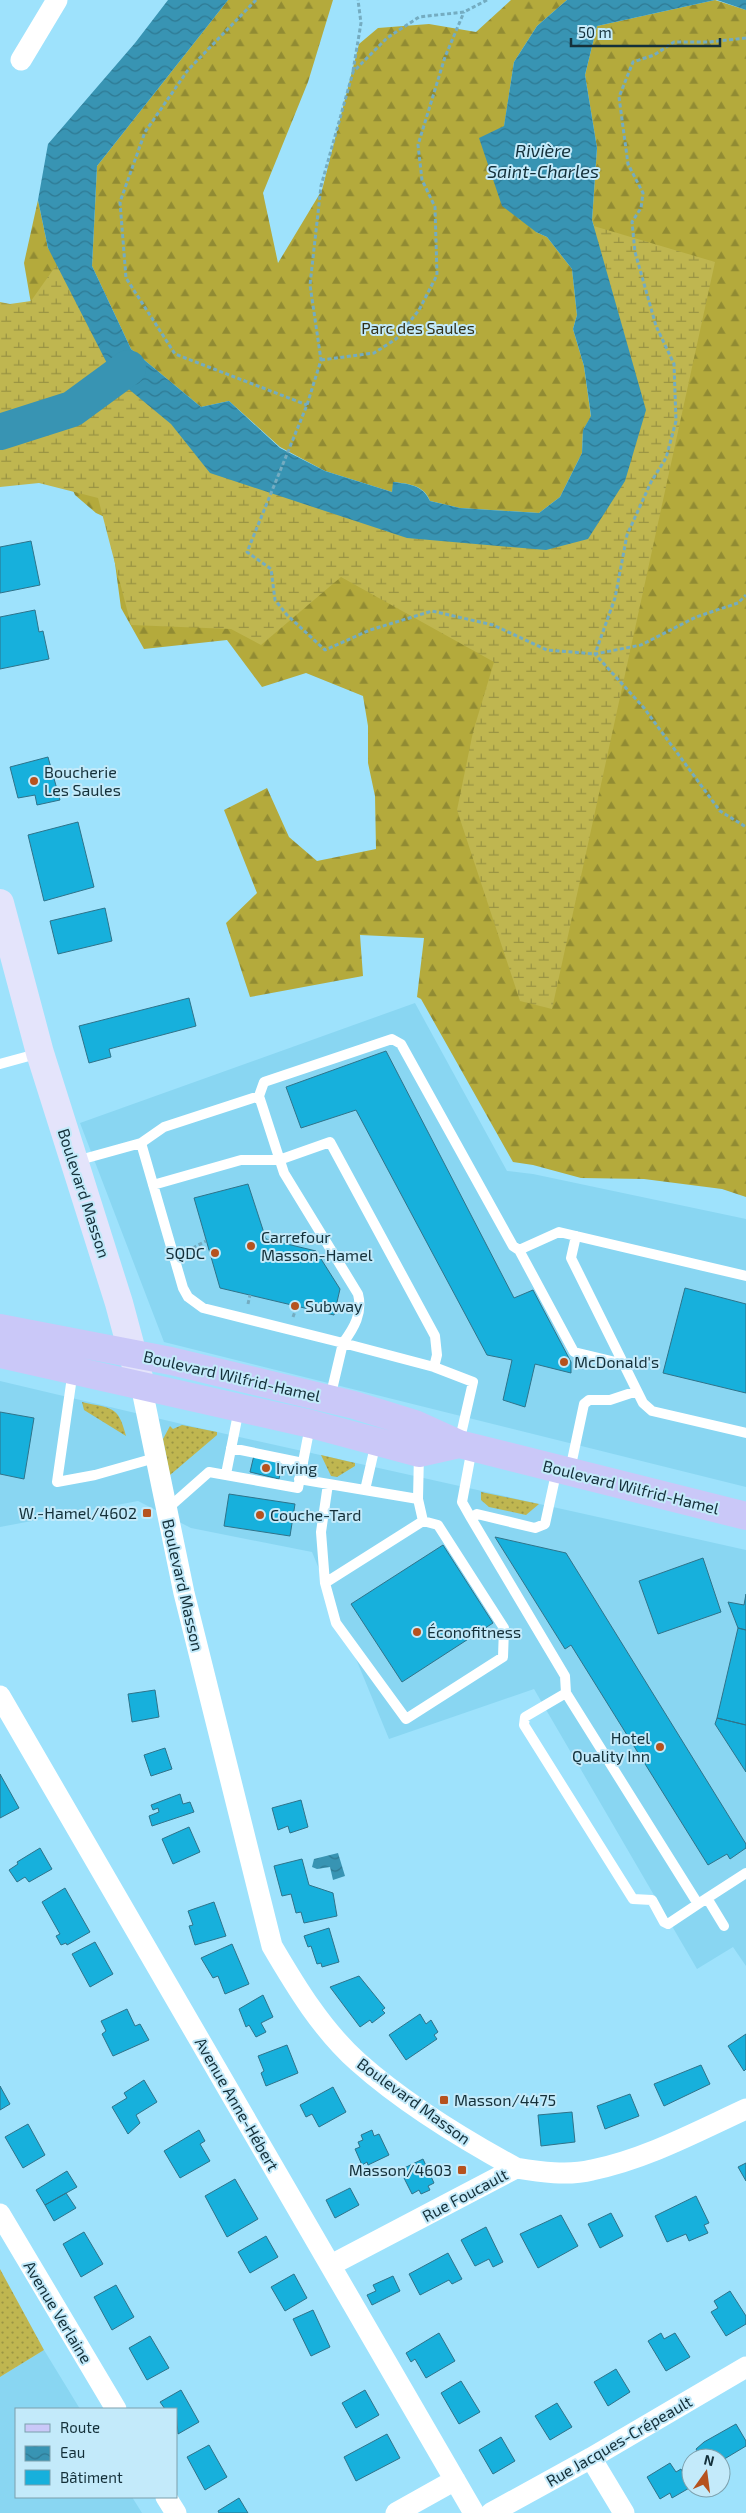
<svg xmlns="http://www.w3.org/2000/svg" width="746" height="2513" font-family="'Exo 2',sans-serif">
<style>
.built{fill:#89d6f2}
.grass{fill:url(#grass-dots)}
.forest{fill:url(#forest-firs)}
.wetland{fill:url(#wetland-marsh)}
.water{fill:url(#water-waves)}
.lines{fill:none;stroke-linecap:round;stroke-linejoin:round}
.river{stroke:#3894b3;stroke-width:36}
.building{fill:#17b0dc;stroke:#2f738a}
.path{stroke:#74acc1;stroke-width:3;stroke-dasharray:4 2.5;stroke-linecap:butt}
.service{stroke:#fff;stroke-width:10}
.minor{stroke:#fff;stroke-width:21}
.secondary{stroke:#e4e4fb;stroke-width:28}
.primary{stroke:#cac8f8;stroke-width:28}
.poi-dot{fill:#b6521e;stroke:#c3eafa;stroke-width:2}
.labels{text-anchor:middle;stroke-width:4;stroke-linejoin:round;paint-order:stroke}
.park-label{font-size:16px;fill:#323018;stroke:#c3eafa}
.poi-label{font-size:16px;fill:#14303a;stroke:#c3eafa;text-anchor:start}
.street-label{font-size:16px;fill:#14303a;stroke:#c3eafa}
.water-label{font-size:18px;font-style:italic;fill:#132f39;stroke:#c3eafa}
</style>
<defs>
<pattern id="grass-dots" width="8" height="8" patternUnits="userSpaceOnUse" patternTransform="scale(1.25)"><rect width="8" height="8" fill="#bfb650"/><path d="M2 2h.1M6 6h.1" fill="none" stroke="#9a9443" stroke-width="1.8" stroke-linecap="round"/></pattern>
<pattern id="forest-firs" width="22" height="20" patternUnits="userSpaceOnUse" patternTransform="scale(1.25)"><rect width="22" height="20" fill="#b4aa3c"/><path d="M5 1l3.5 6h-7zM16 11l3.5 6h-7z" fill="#918b33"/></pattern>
<pattern id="wetland-marsh" width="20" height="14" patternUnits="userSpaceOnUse" patternTransform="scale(1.25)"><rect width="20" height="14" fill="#bfb650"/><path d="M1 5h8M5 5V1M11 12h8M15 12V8" fill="none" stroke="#9a9443"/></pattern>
<pattern id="water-waves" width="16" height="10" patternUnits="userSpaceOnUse" patternTransform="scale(1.25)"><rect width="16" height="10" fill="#3894b3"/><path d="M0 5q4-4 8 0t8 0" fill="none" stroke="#2e7993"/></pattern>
</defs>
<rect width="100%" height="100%" fill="#9ee2fc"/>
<path class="built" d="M415,1003L507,1171L533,1174L746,1219V1487L164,1342L80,1123Z
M0,1381L186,1425L746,1550V1966L733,1947L697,1969L534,1689L389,1739L312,1552L191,1528L138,1501L0,1527Z
M44,2350L80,2409H16V2497H132L142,2513H0V2377Z"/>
<path class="grass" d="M82,1402C111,1409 118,1404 126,1436L84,1410Z
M182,1425L217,1432V1435L170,1475L163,1439L170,1426L173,1429Z
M321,1455L355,1463V1466L337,1477L331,1476Z
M481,1492L539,1504L526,1515L489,1507L481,1500Z
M0,2269L44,2350L0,2377Z"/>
<path class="forest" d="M228,0H333L308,82L263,193L278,263L322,190L359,44L378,28L429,24L476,32L511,0H567L537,26L514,62L504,127L536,232L547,237L572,269L577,315L573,329L584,366L591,417L583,430L582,453L560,497L539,513L460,508L430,501C424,485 409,484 394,482L392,492L325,471L280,447L229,401L201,407L131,349L92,266L97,166Z
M715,0L746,10V1197L722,1189L644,1179L581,1178L533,1165L513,1162L421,999L417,997L424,938L360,935L363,976L250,997L226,923L257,893L224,810L267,788L289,837L317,861L376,849L375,796L368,763V726L363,696L306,673L262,687L227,640L144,649L121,608L109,519L96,513L75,495L64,470L0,388L44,379L24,263L38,200L48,248L171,424L546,550L646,410L592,220L597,148L585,75L597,26Z"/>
<path class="wetland" d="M560,216L715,262L552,1009L520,1001L457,810L473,732L494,662L341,577L261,645L231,629L131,625L98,498L39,483L0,487V302L10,304L31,301L67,250L128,368L248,475L547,534L620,396Z"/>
<path class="water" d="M168,0H228L97,166L92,266L131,349L201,407L229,401L280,448L325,471L392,492L393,482C409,484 423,485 430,501L460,508L539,513L560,497L582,453L583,430L591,416L584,366L573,329L577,315L572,269L547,237L536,232L502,206L479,138L504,126L514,62L537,26L567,0H715L597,26L585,75L597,148L592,220L646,410L625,481L588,539L546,550L407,538L210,473L171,424L114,377L48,248L38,200L48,144L135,43Z
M717,0H746V10Z
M338,1853L345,1876L333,1880L330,1867L317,1869L312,1867L314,1859Z"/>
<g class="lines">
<path class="river" d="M0,432L72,409L128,368"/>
</g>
<path class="building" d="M31,541L40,585L0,593V547Z
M35,610L39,632L43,631L49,659L0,669V617Z
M48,757L60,800L37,805L35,795L18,798L10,767Z
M78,822L94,887L44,901L28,835Z
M105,908L112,941L58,954L50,921Z
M189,998L196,1026L109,1049L111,1057L89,1063L79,1026Z
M386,1051L514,1298L533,1290L571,1362V1373L535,1364L525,1407L503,1400L512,1360L487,1355L356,1110L301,1128L286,1087Z
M248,1184L266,1239L316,1251L340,1289L334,1315L220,1288L194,1198Z
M685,1288L746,1304V1393L663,1373Z
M0,1412L34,1418L24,1479L0,1474Z
M255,1451L283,1458L279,1479L250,1472Z
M229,1494L295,1504L290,1536L224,1526Z
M495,1537L566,1553L746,1844V1848L730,1859L727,1854L708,1865L571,1645L565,1649Z
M443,1545L493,1623L402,1682L351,1604Z
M703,1558L721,1612L658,1634L639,1581Z
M746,1594V1630L738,1628L728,1602L744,1605Z
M738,1628L746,1630V1725L717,1718Z
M155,1690L159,1717L132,1722L128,1694Z
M717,1718L746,1725V1772L715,1724Z
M165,1748L172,1769L151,1776L144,1755Z
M0,1774L19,1808L0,1818Z
M180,1794L183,1804L190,1802L194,1812L152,1826L149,1816L159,1812L158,1808L153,1810L151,1805Z
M301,1800L308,1827L290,1833L288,1826L278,1830L272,1808Z
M189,1827L200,1852L173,1864L162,1839Z
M40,1848L52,1869L29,1882L25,1877L17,1882L9,1870L18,1864L17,1862Z
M302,1859L309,1885L333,1893L337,1916L304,1923L301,1912L296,1913L291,1894L282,1896L274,1866Z
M65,1888L90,1932L67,1945L66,1943L61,1945L56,1936L60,1934L42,1902Z
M214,1902L226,1936L195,1945L189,1926L193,1925L188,1911Z
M329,1928L339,1962L322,1967L321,1963L317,1964L311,1946L308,1947L304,1936Z
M95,1942L113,1974L90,1987L72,1954Z
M232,1944L249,1984L225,1994L218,1976L213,1978L201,1958Z
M359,1976L385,2008L382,2010L385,2013L372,2023L370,2020L360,2027L330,1987Z
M263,1995L273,2017L261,2023L266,2032L256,2037L249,2025L246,2027L239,2009Z
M127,2009L135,2026L140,2024L149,2040L113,2056L102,2034L106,2031L101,2021Z
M420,2014L426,2024L431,2020L438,2032L434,2035L437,2039L406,2060L389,2035Z
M746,2034V2069L744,2071L728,2046Z
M287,2045L298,2073L266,2086L261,2073L264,2071L258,2056Z
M701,2065L710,2084L664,2106L654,2084Z
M144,2080L157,2102L136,2115L140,2123L128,2134L112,2107L127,2098L124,2093Z
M0,2086L10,2104L0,2110Z
M333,2087L346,2112L319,2127L312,2114L306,2117L300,2105Z
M630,2094L639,2116L605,2129L597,2106Z
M572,2112L575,2142L541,2146L538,2115Z
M28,2124L45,2155L23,2168L5,2137Z
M199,2130L205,2141L200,2144L210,2161L180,2178L164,2151Z
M372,2130L374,2136L379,2134L389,2155L368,2165L367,2162L362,2165L355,2149L360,2147L358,2142L363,2140L361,2135Z
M423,2159L434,2183L428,2186L430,2190L421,2194L419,2190L412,2194L400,2170Z
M746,2163V2181L738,2167Z
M67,2171L77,2187L45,2205L36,2190Z
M235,2179L258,2219L227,2237L205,2196Z
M350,2188L359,2205L335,2218L326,2200Z
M66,2193L76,2208L54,2221L45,2205Z
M696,2196L709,2223L704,2225L708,2233L689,2241L686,2234L667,2242L655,2216Z
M611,2213L623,2236L600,2248L588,2224Z
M561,2215L578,2246L538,2268L520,2234Z
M486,2227L503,2262L493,2267L489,2259L475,2266L461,2240Z
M84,2232L103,2264L81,2277L63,2244Z
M266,2236L278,2257L250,2273L238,2252Z
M448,2253L462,2279L452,2284L449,2280L420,2295L409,2274Z
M294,2274L307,2298L285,2311L271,2287Z
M393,2276L400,2291L372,2305L367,2295L376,2291L373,2285Z
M116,2285L134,2317L112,2330L94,2297Z
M730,2291L746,2316V2324L726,2336L711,2312L718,2308L714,2301Z
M313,2310L330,2347L311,2356L293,2319Z
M439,2333L455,2361L426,2378L415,2359L411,2362L406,2353Z
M661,2333L664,2339L675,2333L690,2357L666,2371L648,2341Z
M150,2336L169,2368L147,2380L129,2348Z
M616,2369L630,2392L608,2406L594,2382Z
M461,2381L480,2412L459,2424L441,2393Z
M181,2390L199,2422L178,2434L176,2409H165L160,2402Z
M365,2390L379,2415L356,2428L342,2403Z
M557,2403L572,2427L550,2440L535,2416Z
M736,2424L746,2441V2446L721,2461V2458H701L696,2449L704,2442Z
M387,2434L400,2458L356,2481L344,2457Z
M501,2437L515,2461L493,2474L479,2450Z
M209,2445L227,2477L205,2490L187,2457Z
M670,2463L676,2472L681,2469L691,2487L672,2498L670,2493L660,2499L647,2477Z
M239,2498L248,2513H219L218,2511Z"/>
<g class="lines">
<path class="path" d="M256,0L188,70L145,132L120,202L126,278L175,354L307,405
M487,0L464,12L419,17L387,38L353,72L321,186L310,285L321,360L307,405L247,552L271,569L275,600L287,615L325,650L370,630L432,611L493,625L547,650L595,654L641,645L696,617L738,603L746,595
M746,38L709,42H674L654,55L633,62L619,97L628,164L643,193L641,208L632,222L635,252L656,326L674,364L676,421L666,458L651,482L627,535L615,598L595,654L644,708L720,811L746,827
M353,71L361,23L358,0
M321,360L374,353L396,339L419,310L437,275L435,207L422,180L418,145L445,57L464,12
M187,1251L206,1241
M248,1304L250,1295
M293,1317L297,1306"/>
<path class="service" d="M0,1064L40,1053
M259,1096L264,1082L392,1039L401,1044L513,1246L519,1250L559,1232L746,1276
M141,1143L164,1127L259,1096L284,1173L358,1294C363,1313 354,1328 343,1343L434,1367L473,1382L459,1443
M76,1161L141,1143L183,1288L188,1297L203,1308L343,1343L330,1398
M153,1185L241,1160H279L330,1142L435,1336L437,1355L434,1367
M576,1236L571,1258L643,1403L652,1411L746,1433
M519,1250L574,1352L624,1364
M73,1370L57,1482L95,1475L155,1458
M231,1448L303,1463
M472,1448L462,1502L471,1518L477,1514L535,1528L545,1524L557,1469
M570,1470L584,1404L589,1400H610L637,1391
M226,1474L239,1409
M299,1479L418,1499L423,1521L325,1583L336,1623L406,1719L503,1657L504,1628L438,1525L423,1521
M365,1490L376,1442
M418,1499L419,1453
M166,1510L209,1472L298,1488L310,1426
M471,1518L565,1676L566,1693L698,1904L746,1873
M325,1583L321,1532L328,1484
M566,1693L525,1717L524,1725L633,1899L652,1900L664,1922L668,1924L698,1904
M707,1898L724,1926"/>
<path class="minor" d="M21,60L57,0
M141,1385L184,1593L272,1946C296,1987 322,2030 358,2062C405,2104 461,2138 516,2168
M0,1696L474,2513
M0,2214L116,2409
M331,2265L516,2168C540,2172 568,2176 592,2170C646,2159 696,2132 746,2109
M591,2458L624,2513
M166,2497L176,2513
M396,2513L455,2480
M491,2513L591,2458L746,2367"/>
<path class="secondary" d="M0,903L40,1053L119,1303L141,1385"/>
<path class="primary" d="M0,1328L171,1361L354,1405L415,1424L459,1444L746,1516
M0,1354L311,1424L419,1453L459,1444"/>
</g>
<g class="poi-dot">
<circle cx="34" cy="781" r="5"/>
<circle cx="251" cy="1246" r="5"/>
<circle cx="215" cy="1253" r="5"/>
<circle cx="295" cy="1306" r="5"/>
<circle cx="564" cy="1362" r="5"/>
<circle cx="266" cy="1468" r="5"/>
<rect x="142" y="1508" width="10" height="10" rx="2.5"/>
<circle cx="260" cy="1515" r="5"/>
<circle cx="417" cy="1632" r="5"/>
<circle cx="660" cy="1747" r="5"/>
<rect x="439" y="2095" width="10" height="10" rx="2.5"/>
<rect x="457" y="2165" width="10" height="10" rx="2.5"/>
</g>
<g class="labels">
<g class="park-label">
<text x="418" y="334">Parc des Saules</text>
</g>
<g class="poi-label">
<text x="44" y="778">Boucherie<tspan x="44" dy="18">Les Saules</tspan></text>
<text x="261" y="1243">Carrefour<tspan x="261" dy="18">Masson-Hamel</tspan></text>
<text x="205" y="1259" text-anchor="end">SQDC</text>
<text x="305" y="1312">Subway</text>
<text x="574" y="1368">McDonald's</text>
<text x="276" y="1474">Irving</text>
<text x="137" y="1519" text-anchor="end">W.-Hamel/4602</text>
<text x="270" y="1521">Couche-Tard</text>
<text x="427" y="1638">Éconofitness</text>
<text x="650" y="1744" text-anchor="end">Hotel<tspan x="650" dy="18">Quality Inn</tspan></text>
<text x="454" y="2106">Masson/4475</text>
<text x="452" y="2176" text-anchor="end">Masson/4603</text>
</g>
<g class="street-label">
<text transform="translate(84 1193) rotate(72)" y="6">Boulevard Masson</text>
<text transform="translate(232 1376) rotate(13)" y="6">Boulevard Wilfrid-Hamel</text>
<text transform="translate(631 1487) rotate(14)" y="6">Boulevard Wilfrid-Hamel</text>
<text transform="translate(183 1585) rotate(77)" y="6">Boulevard Masson</text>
<text transform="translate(414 2101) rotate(36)" y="6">Boulevard Masson</text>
<text transform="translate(237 2104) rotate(60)" y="6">Avenue Anne-Hébert</text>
<text transform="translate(465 2195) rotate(-28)" y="6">Rue Foucault</text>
<text transform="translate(58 2312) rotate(59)" y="6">Avenue Verlaine</text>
<text transform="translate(619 2441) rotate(-30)" y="6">Rue Jacques-Crépeault</text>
</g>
<g class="water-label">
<text x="543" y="157">Rivière<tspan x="543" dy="21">Saint-Charles</tspan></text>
</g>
</g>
<rect x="15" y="2408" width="162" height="90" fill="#c3eafa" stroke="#7da0ad"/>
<rect x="25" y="2424" width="25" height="8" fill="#cac8f8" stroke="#7da0ad"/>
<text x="60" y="2433" font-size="15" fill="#14303a">Route</text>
<rect x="25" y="2446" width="25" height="15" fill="url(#water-waves)" stroke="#7da0ad"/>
<text x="60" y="2458" font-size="15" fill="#14303a">Eau</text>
<rect x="25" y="2470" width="25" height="15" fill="#17b0dc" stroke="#7da0ad"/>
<text x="60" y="2483" font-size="15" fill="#14303a">Bâtiment</text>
<g transform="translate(706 2473) rotate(14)"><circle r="24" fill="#c3eafa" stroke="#7da0ad"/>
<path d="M0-4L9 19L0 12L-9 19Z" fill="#b6521e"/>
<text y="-8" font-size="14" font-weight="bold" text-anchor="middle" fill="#14303a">N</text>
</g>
<path d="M571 38v8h149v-8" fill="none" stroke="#14303a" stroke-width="2.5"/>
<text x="578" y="38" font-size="15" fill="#14303a" stroke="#c3eafa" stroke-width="4" paint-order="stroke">50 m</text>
</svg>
